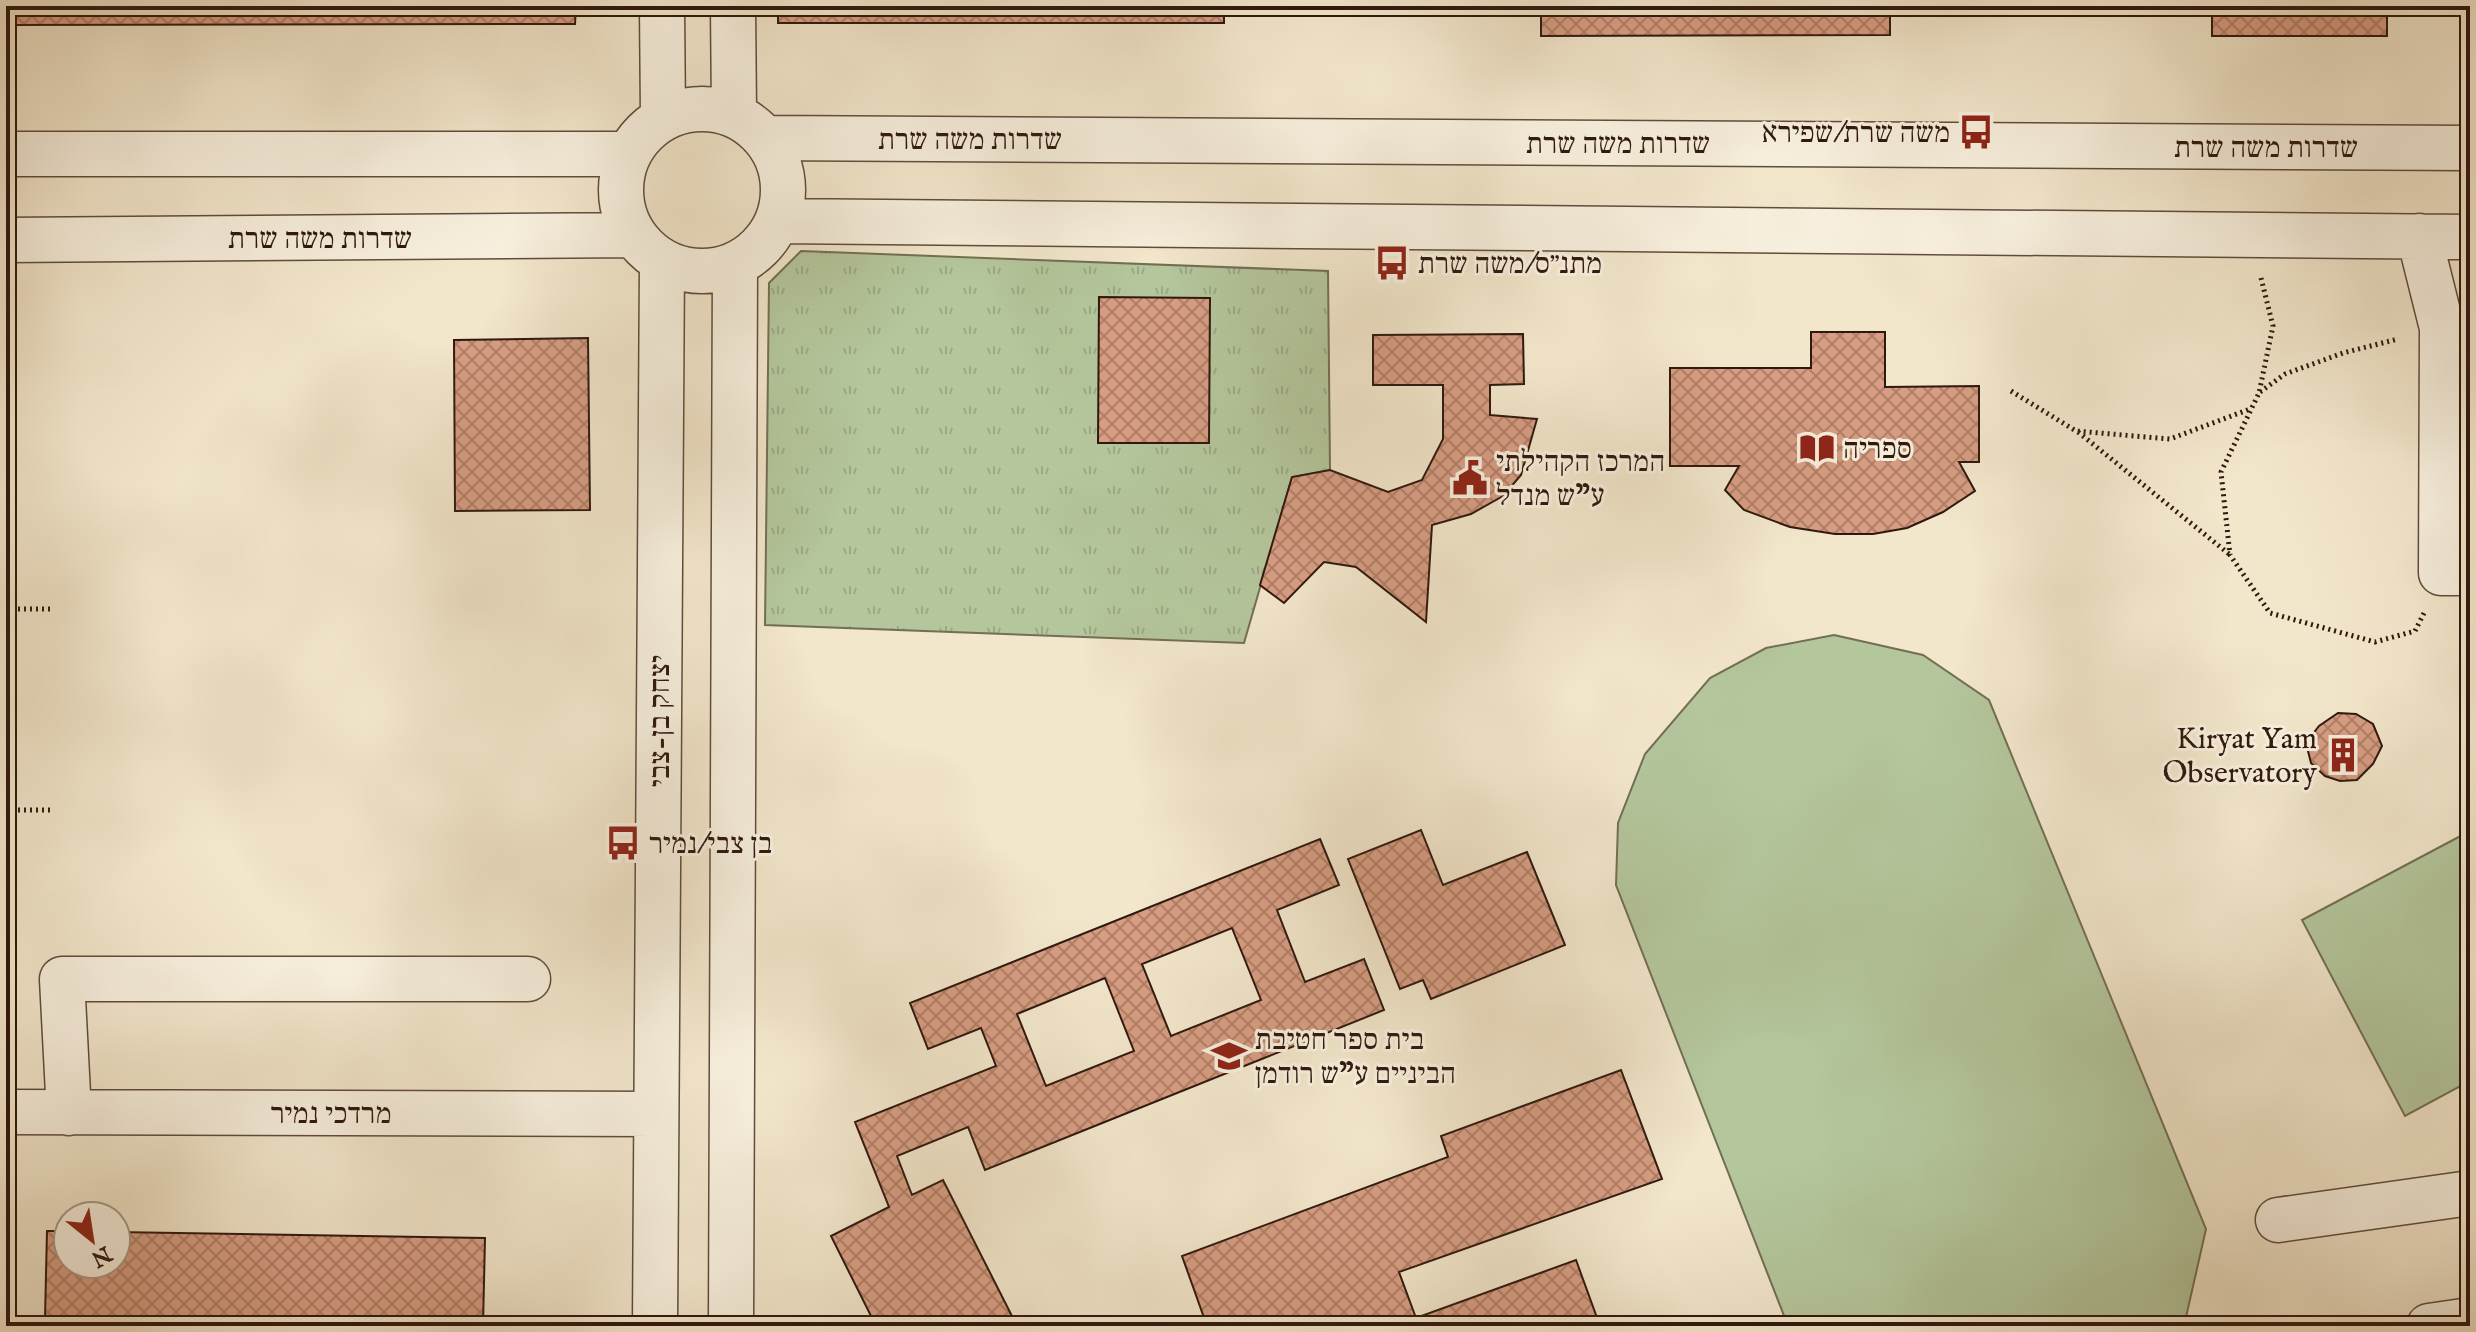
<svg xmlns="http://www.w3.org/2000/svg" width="2476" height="1332" font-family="'IM FELL English','Frank Ruhl Libre',serif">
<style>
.grass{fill:url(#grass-tufts);stroke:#726f55;stroke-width:2}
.pitch{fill:#b4c69c;stroke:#726f55;stroke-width:2}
.building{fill:url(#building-cross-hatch);stroke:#2f180e;stroke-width:2;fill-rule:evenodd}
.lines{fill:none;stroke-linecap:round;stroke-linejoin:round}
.minor-casing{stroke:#604c3d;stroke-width:47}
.path{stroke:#2f180e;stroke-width:5;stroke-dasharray:2 4;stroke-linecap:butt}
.minor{stroke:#f7efdd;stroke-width:44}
.labels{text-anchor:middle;stroke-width:6;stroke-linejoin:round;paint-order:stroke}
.poi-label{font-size:30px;fill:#2f180e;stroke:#f7efdd;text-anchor:start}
.street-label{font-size:30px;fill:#2f180e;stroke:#f7efdd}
</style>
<defs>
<pattern id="grass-tufts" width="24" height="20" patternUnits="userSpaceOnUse" patternTransform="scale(2)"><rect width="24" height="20" fill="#b4c69c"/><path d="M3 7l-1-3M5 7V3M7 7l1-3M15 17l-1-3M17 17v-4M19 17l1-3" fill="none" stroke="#9ba985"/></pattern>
<pattern id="building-cross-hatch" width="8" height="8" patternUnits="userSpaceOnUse" patternTransform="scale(2)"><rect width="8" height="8" fill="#d89d82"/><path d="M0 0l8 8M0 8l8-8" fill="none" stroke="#b07f69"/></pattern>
</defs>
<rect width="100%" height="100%" fill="#f2e6cb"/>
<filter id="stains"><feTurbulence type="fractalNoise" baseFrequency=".0025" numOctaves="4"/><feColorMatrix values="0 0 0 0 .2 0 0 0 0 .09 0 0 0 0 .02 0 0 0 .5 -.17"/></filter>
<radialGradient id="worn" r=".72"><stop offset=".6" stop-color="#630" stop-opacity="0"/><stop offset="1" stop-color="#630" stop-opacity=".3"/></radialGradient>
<path class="grass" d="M801,251L1328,271L1330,470L1292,477L1244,643L765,625L769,283Z"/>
<path class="pitch" d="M1834,635L1923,655L1989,700L2206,1229L2184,1326H1788L1616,885L1618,823L1645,754L1710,678L1766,648Z
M2470,831V1081L2405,1116L2302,920Z"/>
<path class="building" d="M6,6H576L575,24L6,25Z
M778,6H1224V23H778Z
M1541,6H1890V35L1541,36Z
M2212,6H2387V36H2212Z
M1099,297L1210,298L1209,443H1098Z
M1811,332H1885V387L1979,386V462H1959L1975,491L1943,512L1907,528L1873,534H1835L1790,527L1744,510L1725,490L1739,466H1670V368H1811Z
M1523,334L1524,384L1490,385V415L1537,419L1521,475L1503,496L1471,514L1432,525L1426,622L1356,567L1324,562L1284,603L1260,585L1292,477L1330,470L1388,492L1422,480L1443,439V385H1373V335Z
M588,338L590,510L455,511L454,340Z
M2338,713L2356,714L2373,724L2382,746L2373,764L2357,780L2340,781L2325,776L2311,763L2306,743L2319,726Z
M1421,830L1443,885L1527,852L1565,945L1431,999L1423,980L1400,989L1348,859Z
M1320,839L1339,885L1277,910L1305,982L1364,959L1384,1010L985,1170L968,1127L897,1156L912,1195L943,1180L1017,1326H876L831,1236L889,1207L855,1122L996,1066L981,1028L928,1049L910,1003ZM1232,928L1261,1000L1171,1036L1142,964ZM1105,978L1134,1051L1046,1086L1017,1014Z
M1621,1070L1662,1179L1399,1272L1416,1318L1576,1260L1600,1326H1207L1182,1256L1448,1157L1441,1136Z
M47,1231H68V1264H116V1232L485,1238L483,1326L45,1318Z"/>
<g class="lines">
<g class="minor-casing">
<path id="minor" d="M662,6L663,118
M733,6L734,114
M621 190a81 81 0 1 1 162 0a81 81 0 1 1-162 0Z
M766,138L2470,148
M6,154H629
M777,221L2470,237
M2419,236L2442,328L2441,573H2470
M6,240L634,235
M6,1112L656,1114
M69,1113L62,979H528
M2278,1220L2470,1193
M655,1326L662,261
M731,1326L735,264
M2429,1326L2470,1320"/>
</g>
<path class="path" d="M2261,278L2273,326L2259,393L2221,472L2230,555L2270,613L2375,642L2415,631L2424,613
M2011,391L2076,431L2170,439L2250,409
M2260,392L2285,374L2343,353L2398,339
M2078,432L2229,554
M6,609H50
M6,810H53"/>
<use href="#minor" class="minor"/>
</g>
<defs>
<g id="bus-bare" transform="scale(2.76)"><path d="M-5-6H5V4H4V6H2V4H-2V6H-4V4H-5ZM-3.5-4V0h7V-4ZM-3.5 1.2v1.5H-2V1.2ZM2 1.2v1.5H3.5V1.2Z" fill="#8f2418" stroke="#f7efdd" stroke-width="2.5" paint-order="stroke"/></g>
<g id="library-bare" transform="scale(2.76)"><path d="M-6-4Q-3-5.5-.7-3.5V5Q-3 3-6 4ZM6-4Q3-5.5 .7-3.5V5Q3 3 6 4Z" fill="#8f2418" stroke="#f7efdd" stroke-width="2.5" paint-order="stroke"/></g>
<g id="civic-bare" transform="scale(2.76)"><path d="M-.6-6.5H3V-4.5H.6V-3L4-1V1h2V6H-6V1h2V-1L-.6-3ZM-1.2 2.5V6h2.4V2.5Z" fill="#8f2418" stroke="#f7efdd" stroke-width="2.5" paint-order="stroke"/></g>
<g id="building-bare" transform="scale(2.76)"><path d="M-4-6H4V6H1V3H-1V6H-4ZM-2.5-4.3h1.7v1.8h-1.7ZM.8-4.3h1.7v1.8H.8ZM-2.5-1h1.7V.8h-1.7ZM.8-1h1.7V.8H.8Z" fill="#8f2418" stroke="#f7efdd" stroke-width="2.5" paint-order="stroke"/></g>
<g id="school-bare" transform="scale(2.76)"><path d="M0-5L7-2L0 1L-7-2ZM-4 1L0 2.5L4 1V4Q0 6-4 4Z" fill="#8f2418" stroke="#f7efdd" stroke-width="2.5" paint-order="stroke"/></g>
</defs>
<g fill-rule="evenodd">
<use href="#bus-bare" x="1976" y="132"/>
<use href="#bus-bare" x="1392" y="263"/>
<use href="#library-bare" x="1817" y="448"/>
<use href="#civic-bare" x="1470" y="478"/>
<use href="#building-bare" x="2343" y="755"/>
<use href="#bus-bare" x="623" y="843"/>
<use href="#school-bare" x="1229" y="1056"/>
</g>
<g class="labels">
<g class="poi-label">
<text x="1950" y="142" text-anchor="end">משה שרת/שפירא</text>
<text x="1418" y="273">מתנ״ס/משה שרת</text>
<text x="1843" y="458">ספריה</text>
<text x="1496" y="471">המרכז הקהילתי<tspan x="1496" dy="34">ע"ש מנדל</tspan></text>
<text x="2317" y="748" text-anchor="end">Kiryat Yam<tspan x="2317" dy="34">Observatory</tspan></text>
<text x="649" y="853">בן צבי/נמיר</text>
<text x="1255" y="1049">בית ספר חטיבת<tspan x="1255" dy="34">הביניים ע"ש רודמן</tspan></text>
</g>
<g class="street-label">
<text x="970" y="149">שדרות משה שרת</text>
<text x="1618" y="153">שדרות משה שרת</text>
<text x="2266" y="157">שדרות משה שרת</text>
<text x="320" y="248">שדרות משה שרת</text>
<text transform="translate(659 721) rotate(-90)" y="10">יצחק בן-צבי</text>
<text x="331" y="1123">מרדכי נמיר</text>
</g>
</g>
<rect width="2476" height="1332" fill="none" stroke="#f2e6cb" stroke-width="32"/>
<rect x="8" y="8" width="2460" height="1316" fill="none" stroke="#2f180e" stroke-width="4"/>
<rect x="16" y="16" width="2444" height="1300" fill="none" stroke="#2f180e" stroke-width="2"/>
<g transform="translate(92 1240) rotate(150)"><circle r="38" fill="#f7efdd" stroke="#a7998a" stroke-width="2"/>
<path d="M0-6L14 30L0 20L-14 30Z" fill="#8f2418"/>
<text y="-12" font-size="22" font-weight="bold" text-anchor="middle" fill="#2f180e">N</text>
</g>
<rect width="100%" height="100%" filter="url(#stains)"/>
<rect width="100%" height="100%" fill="url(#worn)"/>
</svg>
